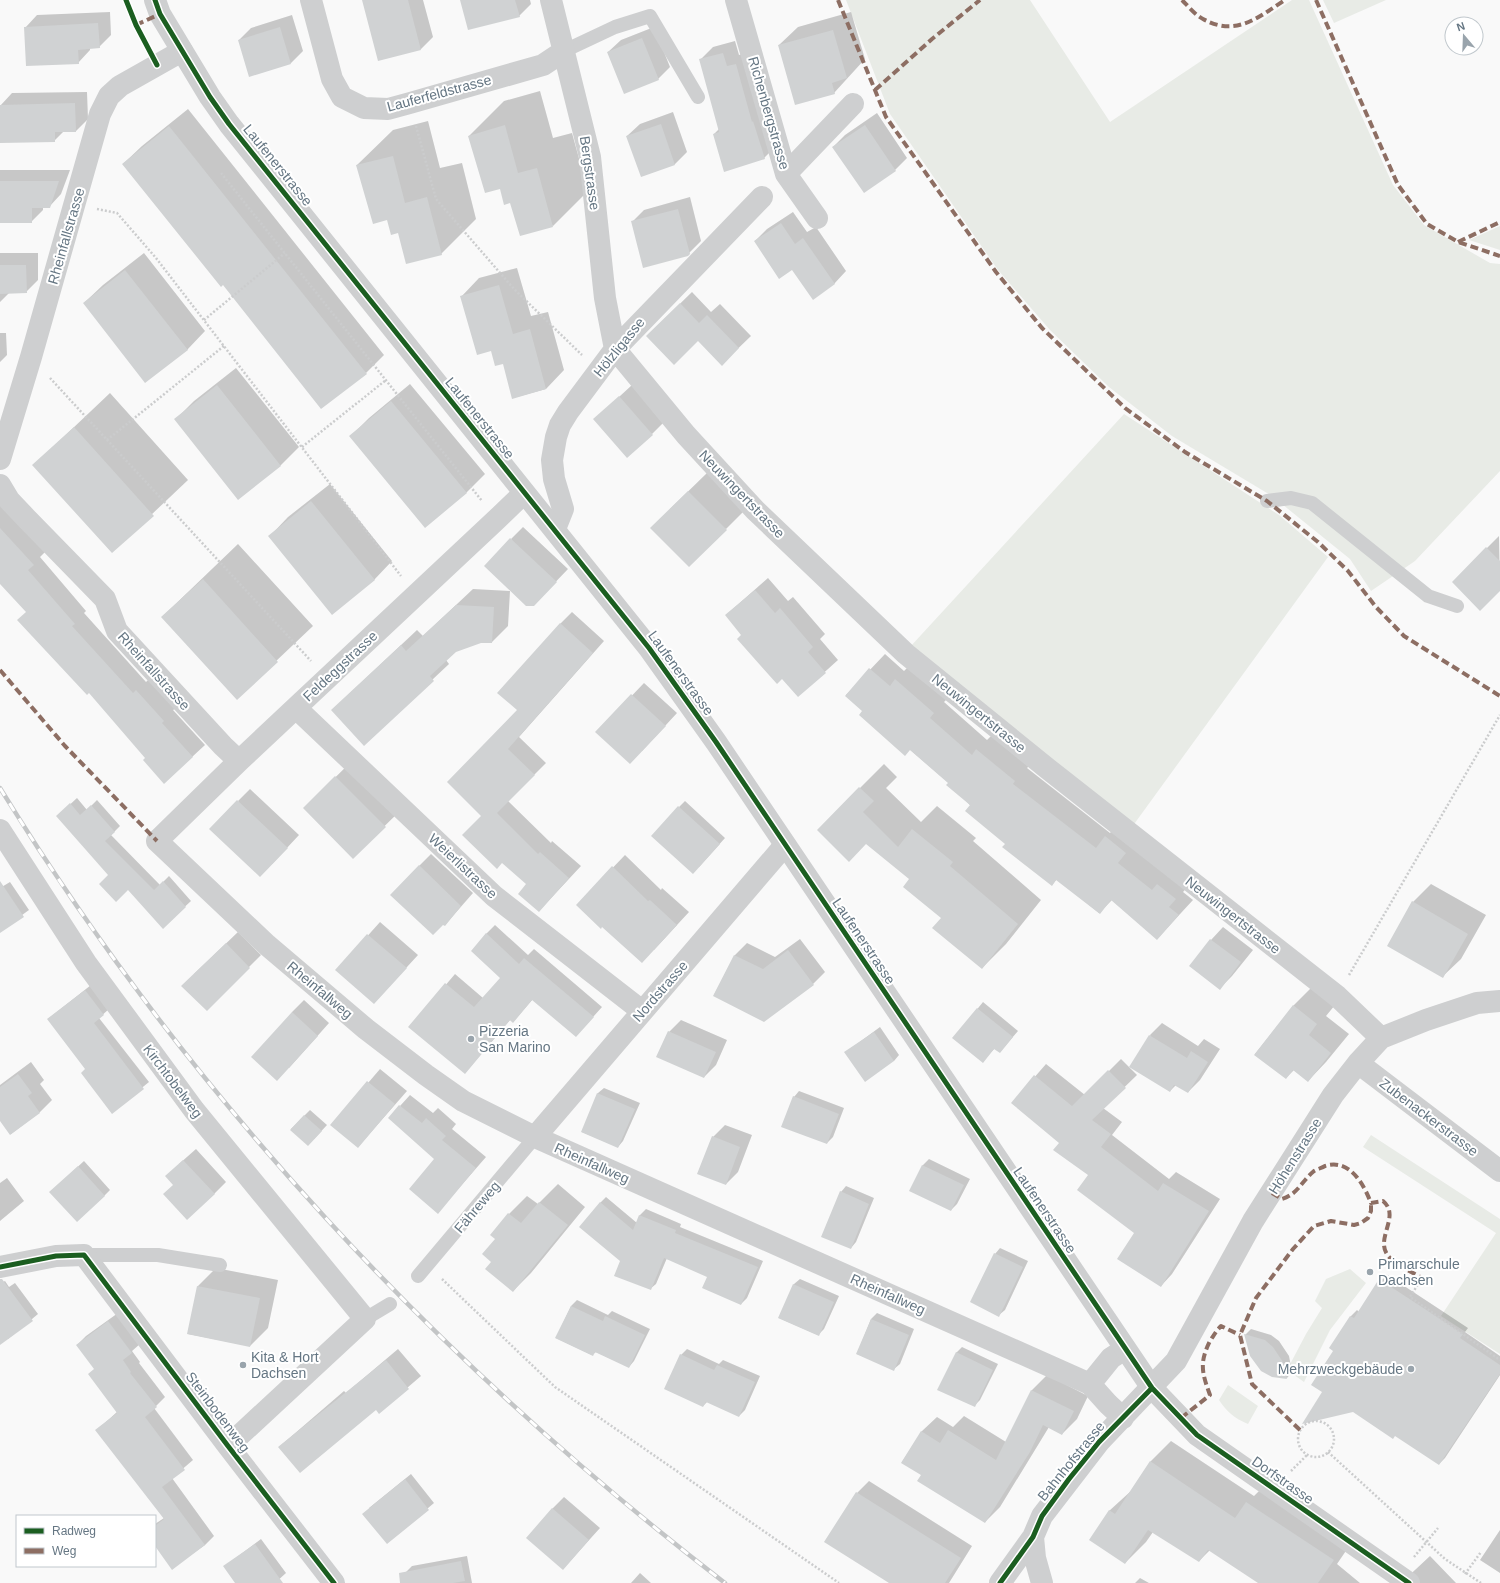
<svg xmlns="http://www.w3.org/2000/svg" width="1500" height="1583" font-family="Arial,sans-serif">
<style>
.green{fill:#e8ebe6}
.shadow{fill:#0003}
.building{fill:#d0d2d3}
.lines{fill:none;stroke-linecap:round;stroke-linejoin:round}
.path{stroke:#cbcccd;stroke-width:2.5;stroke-dasharray:2 2;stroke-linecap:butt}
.service{stroke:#cecfd0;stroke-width:14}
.minor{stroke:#cecfd0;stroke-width:22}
.tertiary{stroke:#cecfd0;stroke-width:22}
.rail-casing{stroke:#c3c5c6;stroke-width:4.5}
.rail{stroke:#fff;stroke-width:3;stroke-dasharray:9;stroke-linecap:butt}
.quiet{stroke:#8d6e63;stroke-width:4;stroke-dasharray:8 4;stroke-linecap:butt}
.cycleway-casing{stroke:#fff;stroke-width:8}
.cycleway{stroke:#1b5e20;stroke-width:5}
.poi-dot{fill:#99a4ac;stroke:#fff;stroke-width:1.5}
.labels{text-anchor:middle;stroke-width:4;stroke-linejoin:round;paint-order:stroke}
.street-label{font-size:14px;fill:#657683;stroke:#fff}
.poi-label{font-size:14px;fill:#657683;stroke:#fff;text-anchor:start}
</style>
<rect width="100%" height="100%" fill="#f9f9f9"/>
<path class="green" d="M846,0H1030L1110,122L1292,0H1309L1393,185L1424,225L1490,263L1500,264V471L1415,561L1371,591L1350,559L1272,496L1172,436L1109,387L1050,330L998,270L890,114Z
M1323,0H1386L1334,23Z
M1500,226V250L1469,240Z
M1124,414L1279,515L1328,557L1132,827L910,647Z
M1371,1135L1500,1219V1354L1441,1316L1496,1233L1363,1147Z
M1350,1269L1366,1283L1330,1330L1304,1382L1287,1370L1306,1334L1322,1308L1315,1301L1326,1279Z
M1228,1385L1258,1406L1248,1424C1234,1418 1227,1412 1219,1400Z"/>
<path class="shadow" d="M364,0H423L433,37L421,49L379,60Z
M461,0H530L531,4L519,16Z
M110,12L111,35L99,47L90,48V50L78,63L25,28L37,15Z
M851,12L865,59L834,93L779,45L798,27Z
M292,15L303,51L291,63L250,75L239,40L251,28Z
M654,27L670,67L658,79L608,52L621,40Z
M735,41L739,55L748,52L776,146L764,158L714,134L719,129L701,59L713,47Z
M540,91L553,138L572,133L588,191L553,226L511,202L469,136L504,101Z
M87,92L88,119L76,131H64L54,141L0,106L12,93Z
M188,109L384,355L366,373L223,284L123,164L142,146Z
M673,112L687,152L675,164L642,176L627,136L640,124Z
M877,113L907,158L895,170L833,147L845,135Z
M428,121L440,168L462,163L476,219L441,254L398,232L387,219L357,165L393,130Z
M0,170H70L61,194L49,207H43V210L31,222H0Z
M690,197L701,241L687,255L632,222L644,210Z
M793,212L807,232L816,227L846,271L834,284L793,269L755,241L767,229Z
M0,253H38V280L26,292H10L0,302Z
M144,253L205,331L187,350L84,303L103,285Z
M517,268L531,316L548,312L564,370L546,389L513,398L504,363L491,350L461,297L479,278Z
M692,292L711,312L720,304L751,336L722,364L698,340L647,336Z
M0,333H6L7,355L0,362Z
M236,368L299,447L281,465L238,498L176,419L194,401Z
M410,384L485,474L467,492L425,526L351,436L369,418Z
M632,385L664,422L652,434L595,419Z
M110,393L188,480L112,552L34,465Z
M707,473L744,511L726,529L670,509Z
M330,484L392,561L374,580L270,536L288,517Z
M0,503L45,552L40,557L86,611L84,613L146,682L149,679L175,709L173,710L205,745L192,757L146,758L27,612L0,582Z
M523,527L568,569L546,592L511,539Z
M1499,536L1500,590L1453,582Z
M238,544L313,626L237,698L162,617Z
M768,578L788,601L793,597L825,634L820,639L838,660L798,696L726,615Z
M473,589L510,591L508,626L492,642H481L456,651L446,660L449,664L364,744L349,694L417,630L423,636Z
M572,612L604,641L519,737L546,763L508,801L551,843L552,841L581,866L539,911L528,884L482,816L519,710L560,624Z
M885,654L904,671L910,665L948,698L944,702L987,740L992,735L1029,766L1027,768L1110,833L1120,822L1190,884L1183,892L1193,900L1157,939L1112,900L1099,913L1057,879L1052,885L1006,843L949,783L846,695Z
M644,683L677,713L642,751L597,732Z
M354,759L403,808L353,857L304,808Z
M884,764L897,777L886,788L921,822L937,806L976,838L973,841L1041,900L1006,944L982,968L910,879L866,843L818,830Z
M250,789L299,835L272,864L238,801Z
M77,798L87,810L97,800L120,826L111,835L160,885L169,876L191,901L163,927L128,889L109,875L63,811Z
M685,801L725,838L699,867L679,807Z
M431,854L473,893L445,925L419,866Z
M625,855L661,890L662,888L689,912L654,950L577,905Z
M10,882L29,910L0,931V888Z
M1431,884L1486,915L1461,959L1442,977L1413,902Z
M380,922L418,955L374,1003L337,970Z
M495,925L528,955L534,949L602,1007L585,1026L533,999L513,1022L510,1020L465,1073L410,1027L455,974L483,998L502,978L486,934Z
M1223,927L1253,950L1232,976L1220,988L1191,966L1211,940Z
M238,932L261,955L207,1009L194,974Z
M800,939L825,972L813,984L714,995L735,955L747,943L775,957Z
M91,985L109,1009L99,1018L149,1082L112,1112L86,1069L48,1019Z
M1312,987L1335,1005L1326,1016L1349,1034L1326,1062L1308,1081L1294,1070L1286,1078L1255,1054L1294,1005Z
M304,1000L329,1023L289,1068L292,1012Z
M983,1002L1018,1031L1000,1052L995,1048L983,1061L954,1038Z
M681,1020L727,1040L716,1065L704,1077L669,1032Z
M1162,1023L1198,1046L1204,1039L1220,1049L1200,1080L1188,1092L1176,1085L1170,1091L1150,1035Z
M880,1027L899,1055L894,1061L846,1052Z
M1121,1059L1137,1075L1103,1108L1122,1122L1112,1135L1169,1179L1176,1172L1220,1199L1172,1274L1161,1286L1136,1233L1089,1175L1060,1142L1012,1103L1046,1064L1085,1095Z
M31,1062L44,1080L40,1084L52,1100L40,1112L11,1134L0,1120V1085Z
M380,1069L407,1091L358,1147L332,1125Z
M604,1088L640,1103L623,1141L618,1147L582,1132L598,1093Z
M799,1091L844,1108L833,1137L827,1143L794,1097Z
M410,1095L433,1113L438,1108L456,1124L452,1129L486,1157L438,1212L436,1159L400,1106Z
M310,1110L327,1125L314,1139L291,1129Z
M725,1125L752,1135L738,1172L726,1184L713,1137Z
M196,1149L226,1182L214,1194L179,1164Z
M929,1159L970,1179L957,1204L951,1210L911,1191L923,1165Z
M84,1161L110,1190L104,1196L57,1186Z
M7,1178L24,1201L0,1221V1183Z
M558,1184L585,1207L531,1273L513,1291L493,1262L497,1239L509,1214L527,1196L538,1204Z
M846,1186L874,1198L856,1242L851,1248L841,1192Z
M606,1197L637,1223L640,1215L646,1209L681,1224L680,1227L763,1261L747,1298L741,1304L708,1276L667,1258L656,1284L650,1289L621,1261L600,1203Z
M1000,1248L1028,1261L1005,1310L999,1315L995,1254Z
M216,1268L278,1280L268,1328L250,1346L188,1334L198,1286Z
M1386,1274L1468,1328L1465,1332L1500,1356V1375L1445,1458L1439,1464L1396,1435L1323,1391L1335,1351L1330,1348L1351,1316L1357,1310L1359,1312Z
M800,1279L839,1296L824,1329L818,1335L779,1318L794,1284Z
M5,1281L9,1287L15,1283L38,1314L8,1339L0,1328V1284Z
M577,1300L608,1315L612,1311L650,1329L634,1361L629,1367L596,1352L592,1355L556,1338L571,1306Z
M118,1313L140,1344L132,1351L140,1362L139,1363L165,1397L154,1408L193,1460L172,1478L214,1536L205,1545L172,1568L155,1545V1524L164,1518L97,1430L117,1412L95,1368L77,1345L86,1336Z
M877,1313L914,1329L900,1364L894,1369L857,1354L871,1319Z
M1251,1329L1271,1335L1279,1341L1289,1356L1292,1372L1287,1378L1272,1376L1245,1335Z
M962,1347L998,1364L980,1400L974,1406L956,1353Z
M398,1349L421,1376L379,1412L376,1409L279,1447L344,1391L346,1393Z
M687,1349L719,1364L723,1360L760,1376L745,1410L739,1416L708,1401L703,1406L681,1355Z
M1047,1375L1088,1396L1077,1419L1062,1434L1049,1427L1000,1507L985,1522L922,1475L902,1462L922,1431L937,1417L953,1427L964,1416L1006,1442L1032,1390Z
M1171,1441L1254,1496L1268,1482L1354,1539L1337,1564L1360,1583H1260L1210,1550L1199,1561L1153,1532L1146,1542L1125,1563L1109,1511L1131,1491L1151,1461Z
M411,1474L434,1503L387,1543L369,1508Z
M869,1481L972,1546L949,1583H891L857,1493Z
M564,1497L600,1528L563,1569L552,1509Z
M1500,1530V1573L1480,1560Z
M261,1539L286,1573L275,1583H237L225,1566Z
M467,1556L472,1583H408L406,1572L412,1566Z
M1430,1556L1456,1583H1401Z
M640,1573L651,1583H631Z
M1140,1578L1149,1583H1135Z"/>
<path class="building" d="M362,0H408L421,50L378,61Z
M460,0H515L520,17L468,30Z
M98,23L100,48L78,50L79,64L26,66L24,27Z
M280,27L291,64L249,77L238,40Z
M833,30L847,78L832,83L835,94L795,105L778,45Z
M642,38L659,80L624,94L607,52Z
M723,53L727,66L736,64L752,122L753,121L765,159L724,172L713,134L719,132L699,59Z
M75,103L76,132H55V142L0,143V105Z
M661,124L675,165L641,177L626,136Z
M505,125L518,173L537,168L553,227L520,236L510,203L504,205L500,189L485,193L468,136Z
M865,125L896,171L864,193L832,147Z
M169,126L367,374L321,409L223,285L221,287L122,164Z
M393,156L405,203L427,197L442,255L406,264L398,233L391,235L387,220L373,224L356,165Z
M0,181H59L50,208H32V223H0Z
M678,209L690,254L688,256L643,268L631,221Z
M781,223L795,244L803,238L835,284L813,300L792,270L779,279L754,241Z
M0,265H26L27,293L0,294Z
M125,270L188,350L145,383L83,303Z
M499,285L513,334L530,329L546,389L512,399L503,364L495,366L491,351L477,355L460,296Z
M680,303L699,323L707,315L739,348L722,366L698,341L674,365L646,336Z
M217,385L281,466L238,500L174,419Z
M619,396L653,435L627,458L593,419Z
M391,401L467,493L425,528L349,436Z
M74,427L154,516L112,553L32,465Z
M688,491L727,530L689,567L650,528Z
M311,501L375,580L332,615L268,536Z
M0,528L34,565L28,570L75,624L72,626L133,693L136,690L164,721L162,723L193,757L164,784L143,760L145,758L89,693L87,695L17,620L26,612L0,584Z
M510,538L557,582L534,606H526L484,566Z
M1486,547L1500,561V591L1480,611L1452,582Z
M203,579L278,662L237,700L161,617Z
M755,590L775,613L780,608L813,647L808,652L826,673L798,697L782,679L777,684L737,639L741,635L725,615Z
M456,605L494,607L492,643H481L456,652L430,676L434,681L364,746L331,710L401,645L406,651Z
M560,623L593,653L508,749L535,775L497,813L538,854L540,852L569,878L539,912L518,894L526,884L502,863L497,869L462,835L481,816L447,782L517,710L497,693Z
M869,668L890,686L895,679L934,713L930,718L972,755L976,749L1015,781L1013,784L1096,848L1105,836L1126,853L1118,863L1152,890L1157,884L1176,899L1169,907L1179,915L1157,940L1111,900L1100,914L1056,880L1052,886L1002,847L1005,844L965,811L970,805L946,785L948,783L910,750L905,756L859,715L862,711L845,696Z
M631,694L666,726L630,764L595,732Z
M335,776L386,827L353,859L303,808Z
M859,787L874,801L863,812L898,847L912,829L953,862L950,866L1018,924L982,969L932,928L941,918L903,887L909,879L866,844L849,862L817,830Z
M237,800L288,848L260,877L209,829Z
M70,803L80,815L91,805L115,832L105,841L154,890L163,881L186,907L163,929L128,890L116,902L99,884L108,875L56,816Z
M678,806L720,844L693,874L651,836Z
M419,865L461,906L445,926L443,925L433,935L390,895Z
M612,866L648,901L650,900L677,925L642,963L602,927L601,929L576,905Z
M0,881L24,917L0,933Z
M1412,901L1468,934L1443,978L1387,946Z
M486,933L519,964L524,958L594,1017L576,1037L532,1000L513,1023L510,1020L465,1074L408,1027L445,983L474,1007L500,978L471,951Z
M367,934L407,968L374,1004L335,970Z
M1210,939L1241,962L1220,990L1189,966Z
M226,943L250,968L207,1011L181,986Z
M788,950L814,985L764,1022L713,996L734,955L763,969Z
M85,990L104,1015L94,1023L144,1089L112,1114L81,1073L85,1069L47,1019Z
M1293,1005L1317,1024L1309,1035L1331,1053L1308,1082L1293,1070L1286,1079L1254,1055Z
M977,1008L1013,1037L1000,1053L994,1049L983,1063L952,1038Z
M292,1012L318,1036L277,1081L251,1057Z
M668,1031L716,1052L704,1078L656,1057Z
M874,1032L894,1061L865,1082L844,1052Z
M1149,1035L1187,1058L1191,1051L1208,1062L1188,1093L1174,1085L1170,1092L1129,1067Z
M1108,1070L1126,1088L1092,1120L1111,1134L1101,1147L1158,1191L1163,1183L1209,1211L1161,1287L1117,1259L1134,1233L1077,1190L1088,1175L1053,1150L1059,1143L1011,1103L1034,1075L1072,1106Z
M18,1074L32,1093L28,1096L40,1113L10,1135L0,1121V1087Z
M367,1081L395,1104L358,1148L330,1125Z
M597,1093L635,1109L618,1148L581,1132Z
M793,1096L839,1114L827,1144L781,1127Z
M399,1105L422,1123L426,1118L446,1136L442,1140L476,1168L438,1214L409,1189L434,1159L388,1118Z
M304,1115L322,1131L308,1146L290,1130Z
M712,1136L740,1147L726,1185L697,1174Z
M183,1160L215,1194L187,1220L163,1194L173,1185L165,1176Z
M922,1165L964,1185L951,1211L909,1191Z
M78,1166L105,1196L77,1222L49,1192Z
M840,1191L869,1204L851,1249L821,1237Z
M539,1202L568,1225L513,1292L485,1269L491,1262L482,1254L495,1239L490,1235L508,1213L521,1223Z
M600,1202L633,1230L639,1215L676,1230L675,1233L758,1267L741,1305L702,1288L707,1277L664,1258L651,1290L614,1276L620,1261L579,1227Z
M994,1253L1023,1267L999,1317L970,1302Z
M0,1279H2L33,1321L0,1345Z
M1379,1279L1463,1334L1460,1338L1500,1365V1374L1439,1465L1395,1436L1393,1439L1353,1412L1302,1424L1322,1392L1311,1385L1333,1351L1329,1348L1350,1316L1354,1318Z
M793,1284L834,1302L819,1336L778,1318Z
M197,1286L260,1298L250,1347L187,1334Z
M571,1306L603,1321L605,1316L645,1335L629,1368L595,1352L593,1356L555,1338Z
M871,1319L909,1335L894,1371L856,1354Z
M108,1321L132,1353L123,1360L131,1372L130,1373L157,1407L145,1417L185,1470L162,1487L205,1545L172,1570L155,1546V1526L164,1519L95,1430L117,1413L88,1374L94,1369L76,1345Z
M1244,1334L1265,1340L1273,1347L1283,1362L1287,1379L1272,1377L1261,1371L1250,1356Z
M956,1352L993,1370L975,1407L937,1390Z
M680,1354L714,1370L717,1365L755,1382L739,1417L706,1402L703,1407L664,1389Z
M386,1360L409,1389L379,1414L376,1410L300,1473L278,1447Z
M1031,1390L1074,1411L1062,1435L1043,1425L1030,1452L985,1523L917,1481L921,1475L901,1463L921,1431L940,1443L948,1430L996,1460Z
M1150,1461L1235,1518L1246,1502L1334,1560L1318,1583H1258L1208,1550L1199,1562L1148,1530L1125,1564L1089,1540L1109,1510L1115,1514Z
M405,1479L429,1510L387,1544L362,1514Z
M856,1492L961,1558L945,1583H889L824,1542Z
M552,1508L589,1540L563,1570L526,1538Z
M255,1544L283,1583H235L223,1566Z
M461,1561L465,1581L453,1583H400L399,1573Z"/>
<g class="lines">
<path class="path" d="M416,126L436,199L514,289L582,355
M221,173L482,501
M97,209L117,213L156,258L401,576
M204,320L285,253
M50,378L311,661
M107,440L224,346
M302,447L386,380
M1349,975L1500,715
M1422,1278L1410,1297L1500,1360
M442,1279L555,1387L839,1583
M1298 1439a18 18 0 1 1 36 0a18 18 0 1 1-36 0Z
M1328,1452L1445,1559L1481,1583
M1291,1471L1307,1455
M1414,1557L1438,1528
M1465,1574L1481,1552"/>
<path class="service" d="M564,51L615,27L650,16L698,97
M1267,501L1291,498L1312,503L1428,596L1457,606
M84,1255H158L220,1265
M418,1276L535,1137
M365,1319L390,1304"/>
<path class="minor" d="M311,0L332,79L342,97L364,108L388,109L410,103L543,65L564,51
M551,0L590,157L605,298L615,349L686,435L755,510L906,654L1048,769L1337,996L1381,1038
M736,0L786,174L817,218
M786,174L853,104
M0,459L31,357L100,114L109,96L120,86L182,51
M0,485L9,500L26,518L105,599L117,631L223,746L239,761
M524,493L497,519L239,761L157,841L267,945L366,1029L426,1075L463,1101L535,1137L1090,1384
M555,529L563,509L554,479L552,460L556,437L560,425L568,412L615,349L762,197
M296,708L494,896L642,1011
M0,830L86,963L194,1110L365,1319L228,1446
M1358,1063L1500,1171
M535,1137L785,845
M0,1267L56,1256L84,1255L228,1446L334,1583
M1123,1418L1108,1404L1090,1384L1111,1358L1125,1349
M1000,1583L1033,1537
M1042,1583L1035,1558L1033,1537L1042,1516L1099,1442L1176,1361L1253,1221L1333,1095L1358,1063L1381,1038L1426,1020L1477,1003L1500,1001"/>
<path class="tertiary" d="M155,0L160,14L210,97L229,124L649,648L716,742L1152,1388L1197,1435L1409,1583"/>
<g class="rail-casing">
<path id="rail" d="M0,788C189,1096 439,1363 725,1583"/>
</g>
<use href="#rail" class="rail"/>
<path class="quiet" d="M838,0L886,117L996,272L1042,328L1125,408L1185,452L1267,501L1318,542L1348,571L1376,607L1404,636L1500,696
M1182,0C1188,6 1195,15 1203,19C1236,37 1257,18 1285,0
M1316,0L1398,185L1427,224L1458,242L1500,256
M136,25L160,14
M875,90L932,39L980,0
M1458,242L1500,222
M0,670L65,746L157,841
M1272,1193L1282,1199C1298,1194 1301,1182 1314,1171C1317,1169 1322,1168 1325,1166C1350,1158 1364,1185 1371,1203L1383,1201C1402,1217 1372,1240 1390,1258C1398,1266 1412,1272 1422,1278
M1181,1418L1210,1395C1202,1373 1199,1363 1210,1341C1214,1335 1216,1331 1221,1326L1240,1335
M1300,1430L1252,1384L1240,1335L1256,1298L1293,1249L1314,1226L1331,1221L1354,1225L1361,1223L1368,1218L1371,1211V1203"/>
<g class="cycleway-casing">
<path id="cycleway" d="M126,0L136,25L157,65
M155,0L160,14L210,97L229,124L649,648L716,742L1152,1388L1197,1435L1409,1583
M0,1267L56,1256L84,1255L228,1446L334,1583
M1000,1583L1033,1537L1042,1516L1069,1479L1099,1442L1152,1388"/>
</g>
<use href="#cycleway" class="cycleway"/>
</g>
<g class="poi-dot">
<circle cx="471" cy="1039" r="4"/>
<circle cx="1370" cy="1272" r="4"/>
<circle cx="243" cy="1365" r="4"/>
<circle cx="1411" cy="1369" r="4"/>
</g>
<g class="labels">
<g class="street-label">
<text transform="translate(439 93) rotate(-15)" y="5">Lauferfeldstrasse</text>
<text transform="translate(769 113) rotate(74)" y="5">Richenbergstrasse</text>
<text transform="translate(278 165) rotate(51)" y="5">Laufenerstrasse</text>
<text transform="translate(590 173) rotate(82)" y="5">Bergstrasse</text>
<text transform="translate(66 236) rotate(-74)" y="5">Rheinfallstrasse</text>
<text transform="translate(619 347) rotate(-51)" y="5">Hölzligasse</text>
<text transform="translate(480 418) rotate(51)" y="5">Laufenerstrasse</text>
<text transform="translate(742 494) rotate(46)" y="5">Neuwingertstrasse</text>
<text transform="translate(340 666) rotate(-43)" y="5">Feldeggstrasse</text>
<text transform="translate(154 671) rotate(48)" y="5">Rheinfallstrasse</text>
<text transform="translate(681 673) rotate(54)" y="5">Laufenerstrasse</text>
<text transform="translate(979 713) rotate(39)" y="5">Neuwingertstrasse</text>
<text transform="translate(463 866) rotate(43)" y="5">Weierlistrasse</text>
<text transform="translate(1233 915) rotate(38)" y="5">Neuwingertstrasse</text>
<text transform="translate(864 941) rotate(56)" y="5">Laufenerstrasse</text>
<text transform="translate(320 990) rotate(40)" y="5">Rheinfallweg</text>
<text transform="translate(660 991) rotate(-49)" y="5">Nordstrasse</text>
<text transform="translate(173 1081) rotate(53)" y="5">Kirchtobelweg</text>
<text transform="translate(1429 1117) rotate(37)" y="5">Zubenackerstrasse</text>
<text transform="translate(1295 1156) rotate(-58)" y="5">Höhenstrasse</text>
<text transform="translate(592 1163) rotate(24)" y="5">Rheinfallweg</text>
<text transform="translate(477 1207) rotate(-50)" y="5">Fähreweg</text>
<text transform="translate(1045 1210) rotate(56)" y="5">Laufenerstrasse</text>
<text transform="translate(888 1294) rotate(24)" y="5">Rheinfallweg</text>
<text transform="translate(218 1412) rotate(53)" y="5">Steinbodenweg</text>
<text transform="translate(1071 1461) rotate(-51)" y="5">Bahnhofstrasse</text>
<text transform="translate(1283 1480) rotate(35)" y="5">Dorfstrasse</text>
</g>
<g class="poi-label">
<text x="479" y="1036">Pizzeria<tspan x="479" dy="16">San Marino</tspan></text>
<text x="1378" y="1269">Primarschule<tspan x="1378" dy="16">Dachsen</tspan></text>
<text x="251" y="1362">Kita &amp; Hort<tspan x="251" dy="16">Dachsen</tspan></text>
<text x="1403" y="1374" text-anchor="end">Mehrzweckgebäude</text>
</g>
</g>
<rect x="16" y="1515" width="140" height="52" fill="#ffffff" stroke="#c1c8cd"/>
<rect x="24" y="1528" width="20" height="6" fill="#1b5e20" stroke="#c1c8cd"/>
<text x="52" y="1535" font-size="12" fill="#657683">Radweg</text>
<rect x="24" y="1548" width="20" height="6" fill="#8d6e63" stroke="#c1c8cd"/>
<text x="52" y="1555" font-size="12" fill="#657683">Weg</text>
<g transform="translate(1464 36) rotate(341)"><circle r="19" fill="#ffffff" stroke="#c1c8cd"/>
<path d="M0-3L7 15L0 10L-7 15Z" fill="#99a4ac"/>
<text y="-6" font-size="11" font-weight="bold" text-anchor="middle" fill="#657683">N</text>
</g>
</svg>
